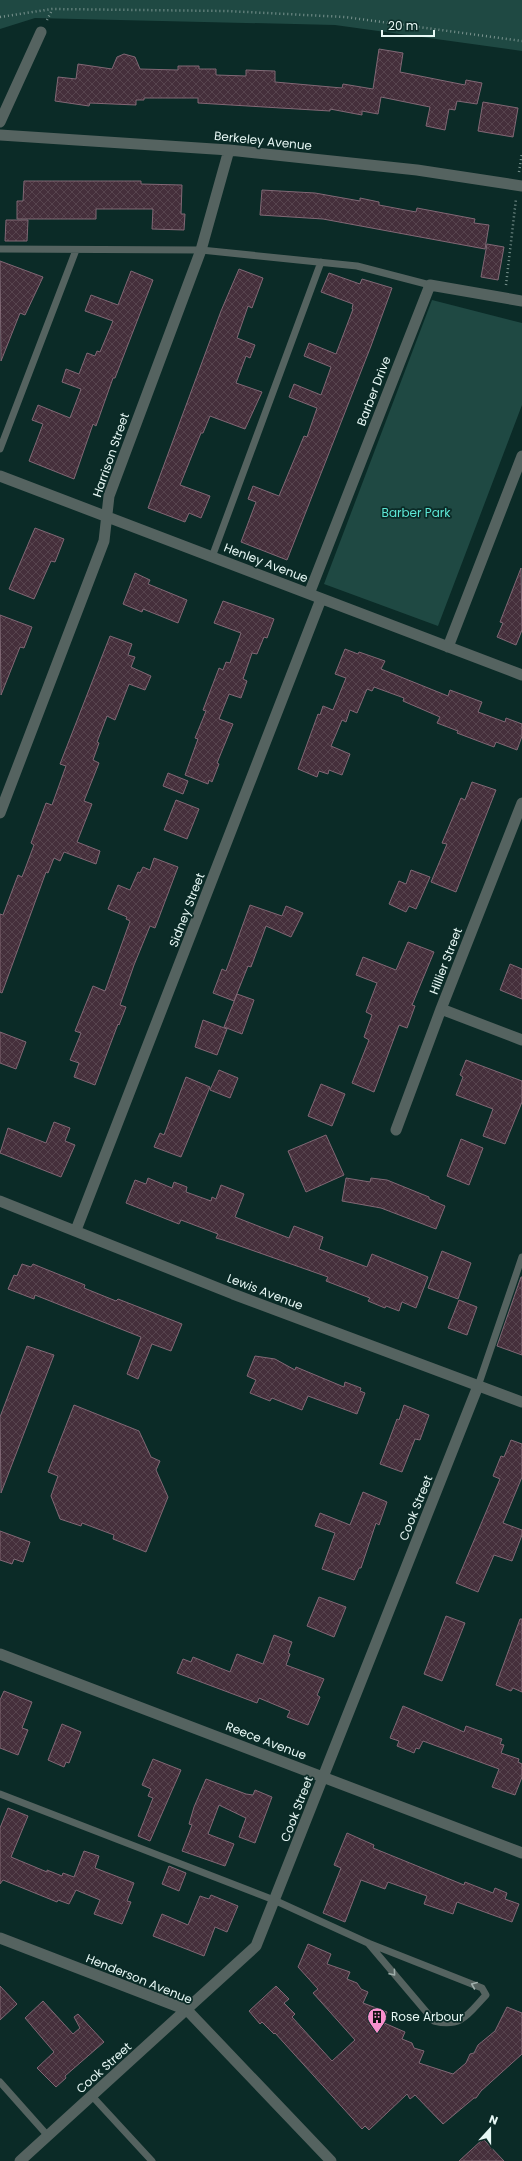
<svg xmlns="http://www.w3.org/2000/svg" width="522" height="2161" font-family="Poppins,sans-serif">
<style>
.green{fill:#1f4943}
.building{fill:url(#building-cross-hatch);stroke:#816875}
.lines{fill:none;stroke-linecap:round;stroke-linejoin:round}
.path{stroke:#7a938f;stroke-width:2.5;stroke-dasharray:1 3;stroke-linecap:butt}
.service{stroke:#556360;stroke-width:7}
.minor{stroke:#556360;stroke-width:11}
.oneway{stroke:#9eaeaa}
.labels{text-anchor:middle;stroke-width:3.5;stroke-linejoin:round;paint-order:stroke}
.street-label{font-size:12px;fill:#e7f8f5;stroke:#0b2b27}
.park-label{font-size:12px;fill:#5de7d6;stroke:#0b2b27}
.poi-label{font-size:12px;fill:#e7f8f5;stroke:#0b2b27;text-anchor:start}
</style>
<defs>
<pattern id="building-cross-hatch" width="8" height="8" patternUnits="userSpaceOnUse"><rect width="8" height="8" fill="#452f3b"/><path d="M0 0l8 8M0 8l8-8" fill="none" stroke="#57444e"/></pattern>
</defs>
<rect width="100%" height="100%" fill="#0b2b27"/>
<path class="green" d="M0,0H522V51L335,25L35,18L0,29Z
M432,300L522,323V405L438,626L324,584Z"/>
<path class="building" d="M379,49L403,53L400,72L465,85L466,80L482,83L477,104L457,101L455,110L449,109L445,130L426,126L430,107L381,97L378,114L362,111V115L330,109V111L198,103V98H144V100H136V105L90,103L89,106L55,101L58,77L76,79L78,64L112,69L117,57L124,54L135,57L140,69L178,70V66H199V69H216V75L246,76V70L275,71V82L342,88L343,84L373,89Z
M483,102L518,108L513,137L478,131Z
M24,181H141V184L182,185L181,214H185L184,230L152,229L153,209H96V219H17V201H23Z
M262,190L315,193L360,201V198L379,202V205L416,212L417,208L475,219L474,223L489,225L485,249L323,219L260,215Z
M6,220H28L27,241H5Z
M487,244L504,247L498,280L481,277Z
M0,261L43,277L25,315L20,313L1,361Z
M239,269L263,278L252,308L248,306L237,338L255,345L250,358L246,356L236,383L262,392L245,429L210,416L203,433H201L180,485L210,496L201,518L189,513L185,522L148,508L221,311Z
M131,271L153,280L115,378H113L96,426L93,424L74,479L29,461L43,424L32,420L38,405L70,418L81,389L62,382L66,369L79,374L87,353L95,356L97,351L100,352L113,321L85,311L91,295L118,305Z
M329,273L360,284L362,279L392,288L371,346L287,560L241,542L256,502L248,499L253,486L279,496L304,436L307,437L317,408L289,397L294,384L321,395L331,367L304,356L309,343L336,354L353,309H352L353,304L321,292Z
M35,528L64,539L55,562L51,561L34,599L9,589Z
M521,568L522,630L516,645L497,637L503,623L500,622Z
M135,573L150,580L148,584L187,600L178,623L143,609L142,612L123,604Z
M223,601L274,619L267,638L264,637L257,654L252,653L243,679L247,681L241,698L229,694L219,719L233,724L217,763L219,764L212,782L209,780L208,784L185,775L198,739L195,738L206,711L203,710L219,668L223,670L226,662L230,663L241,633L214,623Z
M0,615L32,627L24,648L20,647L1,695Z
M110,636L132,644L128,655L135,657L131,667L151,676L145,690L129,684L115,720L107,716L97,742L99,743L93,760L99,763L84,801L92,804L77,842L100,851L96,864L64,852L60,861L54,858L48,873L46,872L2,993L0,992V914L3,915L18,875L22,877L34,845L31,843L46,803L52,805L66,766L60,764Z
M345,649L358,654L359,652L385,661L381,669L448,696L450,690L482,702L478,712L505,722L506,718L522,724V736L517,750L496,742L494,747L457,733L458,731L437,723L440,717L403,701L404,698L374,687L372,691L367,689L357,713L350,710L346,722L342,720L331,746L350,754L342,775L329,770L328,774L319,771L317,777L298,769L318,714L320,715L323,706L333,710L346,678L335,674Z
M168,773L188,781L183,794L163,786Z
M472,782L496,790L456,892L431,882L447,844L442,843L461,798L465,800Z
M176,800L199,809L187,839L164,830Z
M154,858L178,867L155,928L150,926L134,965L120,1005L126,1007L119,1025L118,1024L95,1085L74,1077L79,1063L70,1060L81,1033L75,1031L93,986L105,991L130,921L126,919L127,917L108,909L118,885L130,890L138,872L140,873L143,867L150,870Z
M411,870L430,877L416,909L409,906L406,912L389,904L399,881L406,884Z
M250,905L282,916L286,906L303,913L291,937L266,926L251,967L248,966L234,1001L213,993L222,969L226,971Z
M408,942L434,952L412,1005L415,1006L407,1028L399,1025L374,1092L352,1083L369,1040L364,1037L372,1015L366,1012L377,983L356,975L363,957L396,970Z
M510,964L522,969V999L500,990Z
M237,994L254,1000L242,1034L224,1027Z
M203,1020L227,1029L217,1055L195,1047Z
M0,1032L26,1042L16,1069L0,1063Z
M466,1060L522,1081V1102L505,1144L483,1136L493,1109L456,1095L463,1077L460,1075Z
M219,1070L238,1078L230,1098L210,1090Z
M186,1077L210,1087L181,1157L154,1147L160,1133L164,1135Z
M321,1084L345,1094L332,1126L308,1116Z
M54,1122L70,1128L65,1141L75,1145L61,1177L0,1153L8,1128L46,1143Z
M326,1135L344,1175L306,1192L288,1151Z
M461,1139L483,1148L469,1185L447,1176Z
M148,1178L172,1188L174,1182L187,1187L186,1192L211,1201L212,1197L216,1199L221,1185L244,1194L235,1217L289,1238L294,1226L323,1237L319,1249L367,1267L372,1254L428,1277L416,1308L402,1302L399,1311L386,1306L385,1308L368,1301L370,1298L326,1281L328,1277L223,1240L216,1238L218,1234L181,1220L179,1224L126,1203L135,1180L146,1184Z
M346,1178L370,1182L371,1178L387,1180L429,1197V1199L445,1206L436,1229L381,1208L342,1201Z
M442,1251L471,1263L458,1299L428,1288Z
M22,1264L31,1267L33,1264L85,1285L84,1288L116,1301L118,1299L182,1324L171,1351L152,1344L138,1379L127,1374L141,1337L35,1295L34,1299L8,1289L14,1275L17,1276Z
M521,1277H522V1355L497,1346Z
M459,1300L477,1307L467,1335L448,1328Z
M27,1346L54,1355L1,1493L0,1417Z
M255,1356L275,1359L295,1370L296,1367L344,1387L345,1382L361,1388L360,1391L365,1393L357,1414L308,1396L302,1410L272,1398L270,1401L250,1393L256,1380L247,1376Z
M74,1405L139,1431L151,1457L160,1461L156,1470L168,1497L146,1552L113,1539L114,1535L82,1523L81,1526L60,1519L51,1496L58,1476L48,1472Z
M404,1405L429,1415L420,1440L415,1439L402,1472L380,1464L397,1419L399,1420Z
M511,1440L522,1444V1477L503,1523L522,1530V1535L512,1561L494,1555L478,1592L456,1583L500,1479L493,1476L501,1456L504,1457Z
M363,1492L387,1502L379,1525L376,1523L361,1568H359L354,1580L322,1569L335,1533L315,1526L320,1513L350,1525Z
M0,1531L30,1542L23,1562L14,1559L12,1564L0,1560Z
M319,1597L346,1607L334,1637L307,1626Z
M446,1616L465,1623L442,1681L424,1674Z
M520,1619H522V1692L513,1688L511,1691L496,1685Z
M274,1635L292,1642L288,1653L290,1654L286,1665L324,1679L317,1695L320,1697L308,1725L287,1717L290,1711L259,1698L257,1703L177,1673L183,1659L191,1662L193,1657L230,1672L237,1654L263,1664Z
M4,1691L32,1702L22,1728L28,1730L18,1755L0,1748V1700Z
M403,1706L464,1732L466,1726L502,1739L500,1744L504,1745L501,1753L519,1759L518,1762L522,1764V1777L515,1795L492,1787L499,1769L423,1741L419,1749L416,1748L414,1753L397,1746L399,1741L390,1738Z
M62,1724L81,1732L69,1763L66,1762L64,1767L48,1760Z
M153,1759L181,1770L150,1841L138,1836L153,1798L148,1796L151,1789L142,1785Z
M206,1779L246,1794L253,1795L255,1790L272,1797L255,1843L239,1837L246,1818L219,1805L208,1834L234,1844L225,1866L182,1851L192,1825L189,1824L194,1807Z
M8,1808L28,1816L11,1857L47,1872V1870L62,1876L63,1873L74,1877L84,1851L99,1856L95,1868L134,1883L127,1901L131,1902L122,1924L94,1914L100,1900L76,1890L69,1904L58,1900L57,1902L3,1880L0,1884V1828Z
M347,1833L374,1845L373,1848L464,1885L465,1882L493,1893L495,1888L507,1893L505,1899L519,1904L512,1922L457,1902L453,1914L424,1904L427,1896L388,1882L385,1889L361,1880L345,1922L323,1913L341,1868L334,1865Z
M169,1866L186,1873L179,1891L162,1884Z
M211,1895L238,1906L227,1932L215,1927L204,1956L153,1936L162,1914L188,1925L200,1896L209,1899Z
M308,1944L331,1954L327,1964L350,1972L347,1979L357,1983L361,1989L368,1992L363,2003L387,2012L382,2022L405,2032L402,2039L412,2043L414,2048L424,2051L419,2063L453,2074L466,2063L470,2054L474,2053L478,2045L495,2031L507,2007L522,2013V2054L481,2091L476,2098H474L443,2124L415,2095L410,2099L407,2094L369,2130L365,2126L362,2129L275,2033L274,2034L262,2022L260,2024L249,2011L276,1986L289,1999L284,2003L295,2014L292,2017L332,2061L355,2040L313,1993L318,1989L298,1967Z
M0,1986L17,2004L0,2020Z
M43,2001L73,2034L80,2028L74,2017L78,2014L104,2042L65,2076L66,2078L56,2087L37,2068L54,2052L25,2018Z
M483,2139L504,2161H459Z"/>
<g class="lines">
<path class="path" d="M0,17L52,9L227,11L345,17L522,41
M47,20L52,10
M519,172L522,153
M506,285L516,199"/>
<path class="service" d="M0,249L201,250L357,266L430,285
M0,449L76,250
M212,557L321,262
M478,1386L522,1257
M0,1794L274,1900L368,1943L482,1988L486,1995C468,2014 462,2028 434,2021L368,1943
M0,2082L48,2136
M92,2096L152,2161"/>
<path class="minor" d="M0,122L41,32
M0,135L229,150L417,170L522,186
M0,476L522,675
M309,594L430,285L522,301
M448,647L522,456
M0,813L104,541L109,496L201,250L229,150
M441,1009L522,1040
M396,1130L441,1009L522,803
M0,1201L233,1294L522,1402
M76,1230L321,599
M0,1654L522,1853
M0,1938L187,2010L331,2161
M20,2161L256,1946L478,1386"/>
</g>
<defs><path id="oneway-chevron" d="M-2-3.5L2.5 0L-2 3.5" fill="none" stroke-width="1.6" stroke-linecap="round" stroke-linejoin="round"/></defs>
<g class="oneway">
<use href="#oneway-chevron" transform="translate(393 1973) rotate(50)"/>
<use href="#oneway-chevron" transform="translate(474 1985) rotate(-158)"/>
</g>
<defs>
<g id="building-pin" transform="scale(1)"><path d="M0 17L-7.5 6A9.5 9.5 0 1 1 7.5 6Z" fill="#f790cd" stroke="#0b2b27"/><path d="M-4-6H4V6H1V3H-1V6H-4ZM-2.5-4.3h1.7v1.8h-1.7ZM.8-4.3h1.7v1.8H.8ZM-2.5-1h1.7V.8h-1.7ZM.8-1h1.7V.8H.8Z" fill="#111"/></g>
</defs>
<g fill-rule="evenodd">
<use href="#building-pin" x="377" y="2017"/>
</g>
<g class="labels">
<g class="street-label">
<text transform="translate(263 141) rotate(6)" y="4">Berkeley Avenue</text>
<text transform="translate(374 391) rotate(-69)" y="4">Barber Drive</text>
<text transform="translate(111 455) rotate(-71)" y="4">Harrison Street</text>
<text transform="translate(266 563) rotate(21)" y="4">Henley Avenue</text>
<text transform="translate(187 910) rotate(-69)" y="4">Sidney Street</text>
<text transform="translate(446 961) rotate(-69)" y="4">Hillier Street</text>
<text transform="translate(265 1292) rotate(21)" y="4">Lewis Avenue</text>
<text transform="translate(416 1508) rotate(-68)" y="4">Cook Street</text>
<text transform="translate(266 1741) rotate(21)" y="4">Reece Avenue</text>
<text transform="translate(297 1809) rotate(-69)" y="4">Cook Street</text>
<text transform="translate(139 1979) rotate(22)" y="4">Henderson Avenue</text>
<text transform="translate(104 2068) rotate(-42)" y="4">Cook Street</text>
</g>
<g class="park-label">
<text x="416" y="517">Barber Park</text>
</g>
<g class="poi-label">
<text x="391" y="2021">Rose Arbour</text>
</g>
</g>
<g transform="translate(490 2129) rotate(21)" stroke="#0b2b27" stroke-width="3" paint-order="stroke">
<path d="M0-3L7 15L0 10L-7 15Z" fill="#e7f8f5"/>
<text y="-6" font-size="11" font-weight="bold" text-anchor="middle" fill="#e7f8f5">N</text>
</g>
<path d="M382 30v6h52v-6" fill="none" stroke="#e7f8f5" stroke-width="2"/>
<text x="388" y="30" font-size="12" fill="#e7f8f5" stroke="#0b2b27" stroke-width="3" paint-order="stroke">20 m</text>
</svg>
